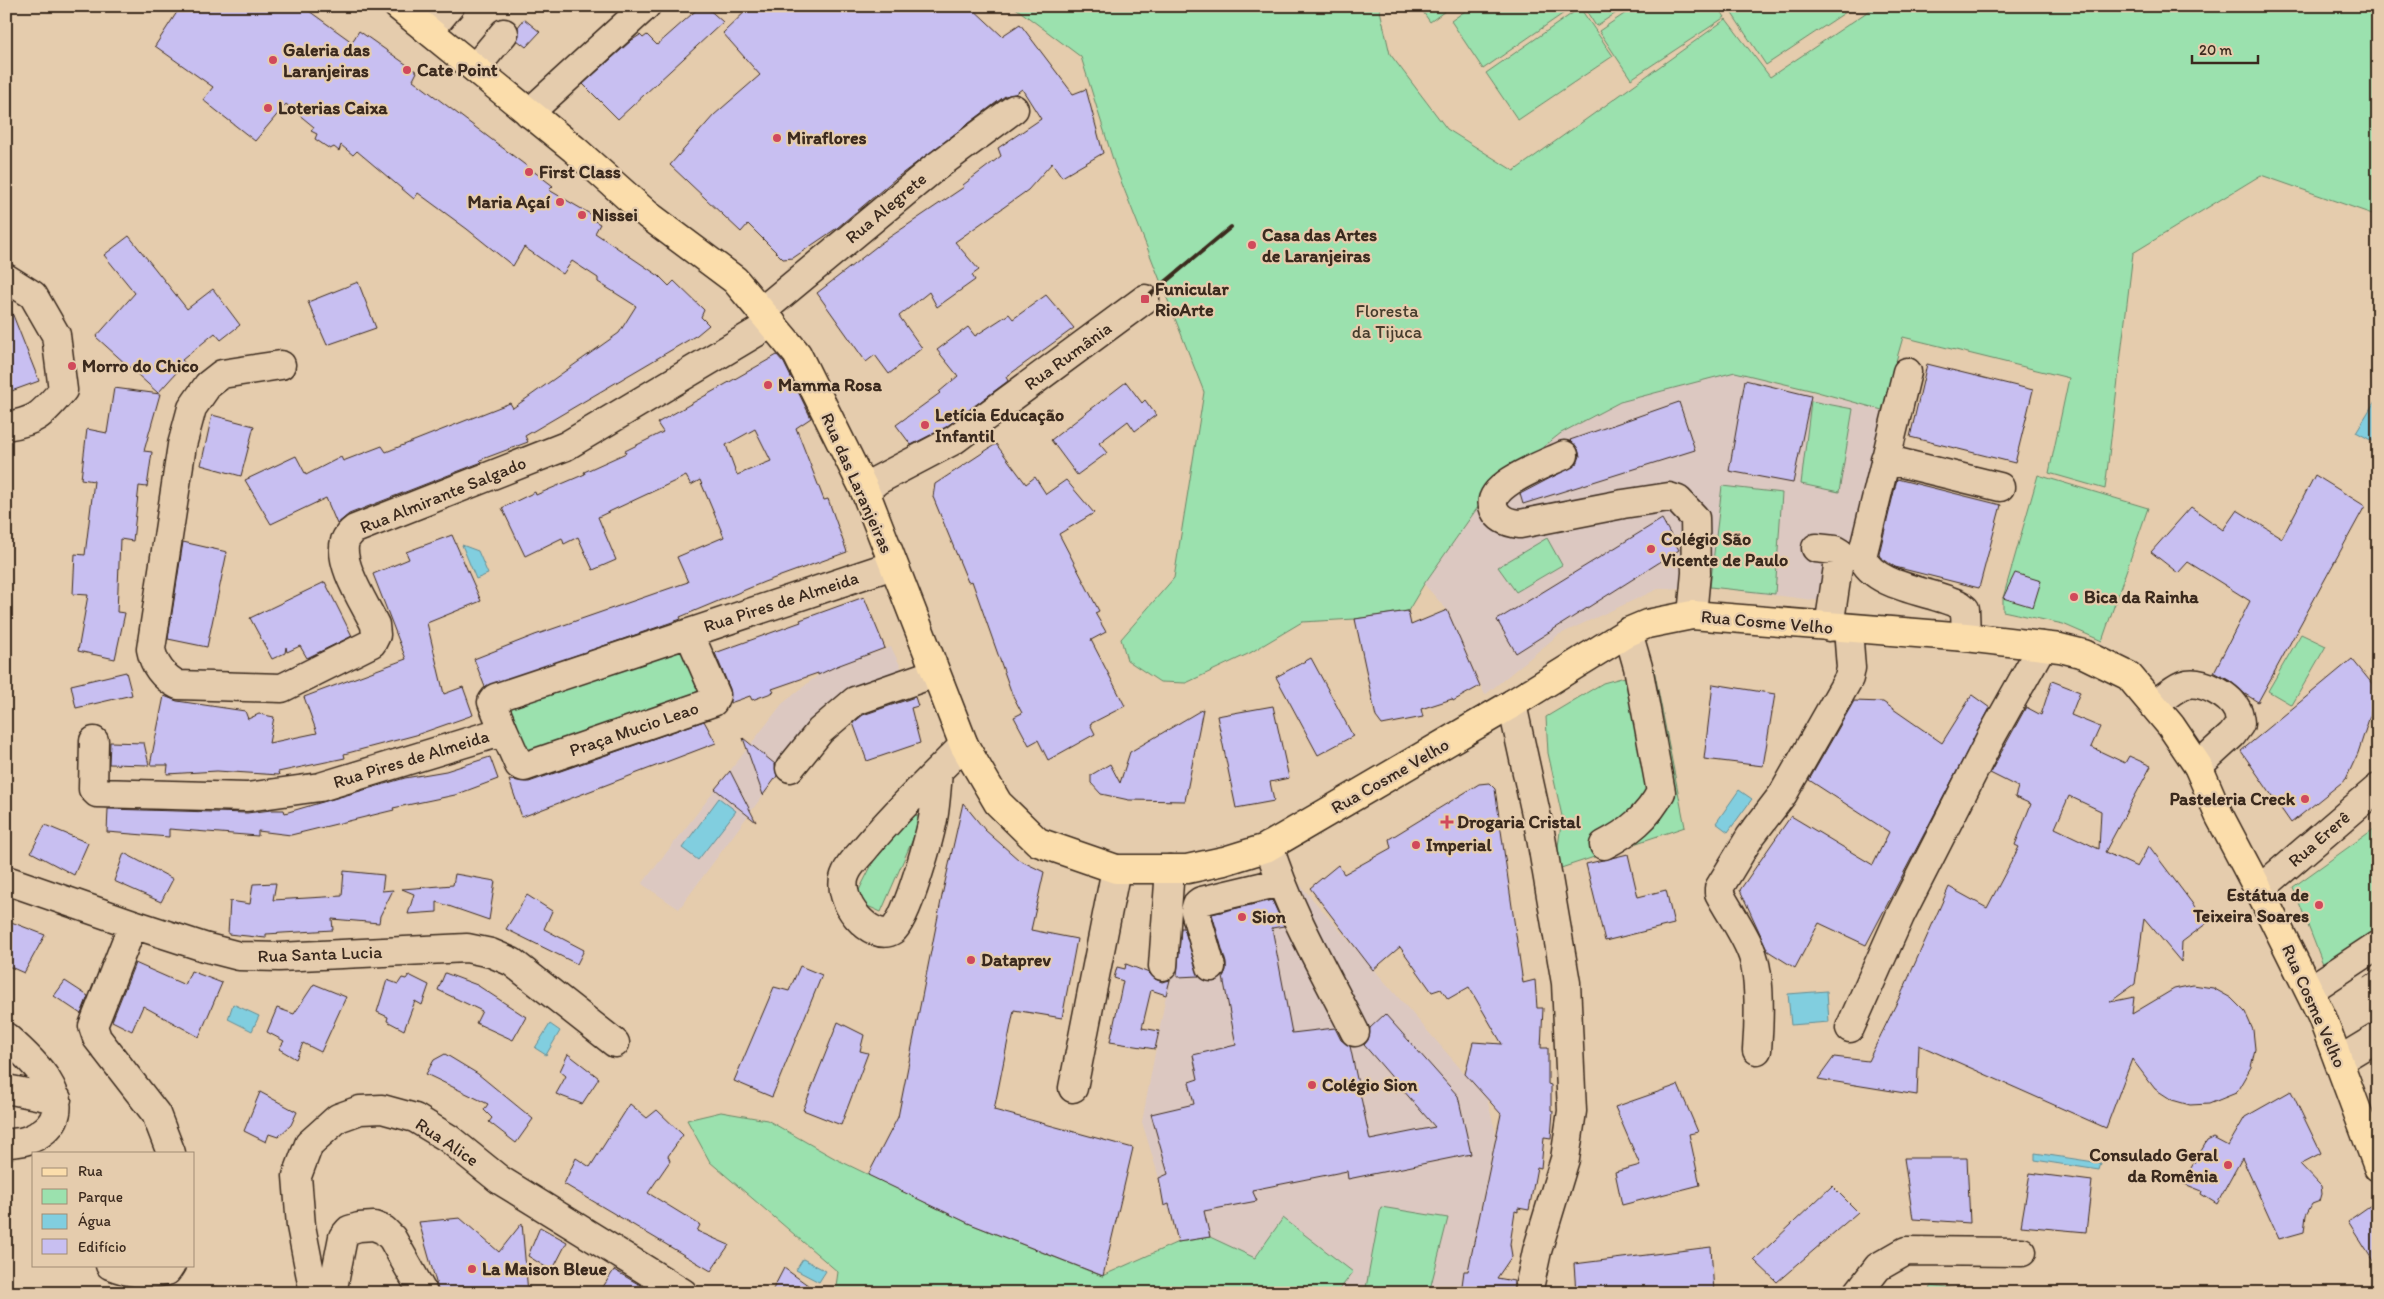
<svg xmlns="http://www.w3.org/2000/svg" width="2384" height="1299" font-family="Itim,sans-serif">
<style>
.built{fill:#dcc8c1}
.green{fill:#9be1ae;stroke:#6b8666}
.water{fill:#81cedf;stroke:#658c92}
.building{fill:#c8bff1;stroke:#3b2a1e;fill-rule:evenodd}
.lines{fill:none;stroke-linecap:round;stroke-linejoin:round}
.minor-casing{stroke:#3b2a1e;stroke-width:31}
.major-casing{stroke:#3b2a1e;stroke-width:31}
.minor{stroke:#e5ccad;stroke-width:28}
.major{stroke:#fbddab;stroke-width:28}
.tram{stroke:#3b2a1e;stroke-width:1}
.rail{stroke:#3b2a1e;stroke-width:4}
.poi-dot{fill:#d1495b;stroke:#e5ccad;stroke-width:2}
.labels{text-anchor:middle;stroke-width:4.5;stroke-linejoin:round;paint-order:stroke}
.poi-label{font-size:18px;font-weight:bold;fill:#3b2a1e;stroke:#e5ccad;text-anchor:start}
.street-label{font-size:18px;fill:#3b2a1e;stroke:#e5ccad}
.park-label{font-size:18px;fill:#453c2c;stroke:#e5ccad}
</style>
<rect width="100%" height="100%" fill="#e5ccad"/>
<filter id="ink" filterUnits="userSpaceOnUse"><feTurbulence type="fractalNoise" baseFrequency=".02" numOctaves="2"/><feDisplacementMap in="SourceGraphic" scale="10" xChannelSelector="R" yChannelSelector="G"/><feConvolveMatrix kernelMatrix="1 2 1 2 8 2 1 2 1" color-interpolation-filters="sRGB"/></filter>
<g filter="url(#ink)">
<path class="built" d="M1735,372L1882,410L1859,514L1844,604L1710,587L1658,589L1558,635L1485,695L1447,610L1424,584L1492,487L1561,433L1620,402Z
M891,647L912,689L817,722L679,909L642,884L782,704L818,675L837,666Z
M1288,871L1487,1099L1496,1134L1468,1268L1464,1271L1461,1293H1300L1210,1237L1178,1242L1172,1214L1164,1206L1159,1178L1142,1122L1166,995L1189,893Z"/>
<path class="green" d="M1013,6H1379L1390,54L1447,129L1514,171L1726,19L1770,77L1876,6H2378V216L2261,175L2133,253L2105,489L2049,473L2069,378L1903,337L1882,410L1814,391L1735,372L1620,402L1561,433L1492,487L1424,584L1408,611L1355,619L1302,622L1250,653L1186,683L1160,682L1127,660L1121,639L1174,578L1204,392L1115,166L1081,57Z
M1419,6H1452L1430,22Z
M1472,6H1574L1483,69L1451,21Z
M1583,6H1627L1596,26Z
M1636,6H1717L1725,17L1631,79L1599,31Z
M1740,6H1855L1766,65L1731,12Z
M1580,8L1613,56L1518,120L1486,73Z
M1811,401L1853,409L1839,492L1801,484Z
M2038,475L2148,508L2102,641L2063,624L2003,611V598Z
M1722,486L1782,493L1775,594L1710,587Z
M1547,538L1562,565L1516,592L1498,567Z
M683,631L708,700L514,767L490,704Z
M2301,634L2326,646L2292,705L2268,691Z
M1654,669L1685,827L1555,870L1562,816L1548,753L1546,717L1603,683Z
M907,811L922,818L881,912L854,900L889,831Z
M2378,826V928L2323,964L2293,887Z
M721,1112L767,1120L836,1159L968,1223L1102,1276L1178,1242L1210,1237L1255,1258L1283,1218L1353,1272L1337,1293H835L838,1272L710,1162L687,1120Z
M1381,1207L1448,1218L1429,1293H1365Z
M1931,1286L1987,1293H1930Z"/>
<path class="water" d="M2375,401L2378,403V444L2356,432Z
M462,545L478,551L488,574L476,579Z
M1739,790L1752,799L1728,832L1716,823Z
M719,798L736,811L698,860L682,848Z
M1827,991L1829,1022L1791,1025L1788,994Z
M233,1004L259,1016L252,1031L228,1019Z
M550,1024L560,1031L546,1055L535,1048Z
M2035,1153L2101,1163L2099,1170L2035,1160Z
M803,1259L826,1271L819,1282L796,1270Z"/>
<path class="building" d="M181,6H302L352,42L359,31L417,72L413,80L553,186L549,190L592,215L591,219L600,224L595,233L659,276L669,286L674,281L704,310L701,317L709,325L697,335L525,436L528,442L480,460L482,462L349,514L337,524L326,498L271,524L245,480L296,456L306,475L341,457L343,461L382,446L386,452L510,403L513,408L619,333L636,306L598,282V278L572,261L563,274L524,247L513,266L467,229L418,193L414,199L357,151L353,155L341,145L339,151L334,147L330,149L315,139L317,134L311,131L314,127L286,104L255,141L203,100L213,87L155,46Z
M701,6H705L723,22L618,119L583,84L632,40L640,35L643,38L647,35L657,45Z
M751,6H970L1002,36L1020,24L1073,94L1086,89L1103,153L1062,177L1052,163L1028,190L955,242L979,270L972,275L975,280L937,307L929,292L899,316L922,348L889,374L875,355L866,362L817,293L881,243L964,187L963,185L1001,156L998,148L1041,119L1022,89L1015,94L1005,96L895,179L837,228L793,258L783,259L748,224L741,232L670,165L714,115L760,75L723,33Z
M524,19L540,32L526,47L517,40L519,35L518,27Z
M129,236L187,309L213,289L240,325L221,340L215,333L182,360L185,363L158,393L96,337L135,293L104,255Z
M358,282L376,328L327,345L308,302Z
M1046,295L1074,328L1006,377L1008,381L946,427L911,445L896,425L940,393L939,392L958,376L937,350L968,327L975,336L1009,314L1013,319Z
M7,300L39,381L6,393V301Z
M777,355L784,363L811,418L796,428L824,500L828,499L847,552L764,582L680,617L681,619L485,687L474,659L535,635L688,582L677,557L724,537L700,480L691,485L686,476L598,517L616,560L593,570L578,537L564,544L562,538L525,556L502,508L535,492L536,495L585,474L584,472L626,453L625,451L663,432L657,423ZM755,429L771,461L737,475L726,445Z
M1927,364L2033,390L2015,463L1910,437Z
M1745,380L1811,396L1793,483L1729,471Z
M1126,382L1142,403L1145,400L1156,415L1135,431L1128,421L1099,443L1107,453L1077,475L1051,440Z
M114,388L160,394L144,451L152,452L147,487L139,486L133,541L120,539L117,612L125,613L115,659L78,651L88,595L73,594L75,554L85,555L94,481L81,479L87,429L107,433Z
M1679,402L1695,450L1523,504L1520,494L1577,464L1580,456L1578,449L1570,440Z
M212,415L254,426L241,476L201,465Z
M996,444L1026,484L1035,477L1046,494L1066,480L1094,513L1059,534L1099,611L1095,613L1106,632L1091,640L1125,706L1090,724L1095,734L1048,760L1038,740L1029,745L1014,717L1022,713L1012,694L972,581L968,582L933,497L935,484Z
M2315,475L2365,506L2258,702L2245,694L2230,681L2214,672L2250,601L2188,562L2178,573L2151,552L2191,507L2223,530L2237,510L2282,538Z
M1897,479L2001,505L1979,588L1895,567L1880,557L1879,554Z
M1662,519L1679,550L1516,653L1497,620Z
M452,535L481,601L427,623L444,694L463,687L473,715L416,735L344,754L345,758L278,772L279,775L217,771L167,774L168,765H150L164,696L177,701L245,711L248,719L259,714L274,717L269,743L317,733L304,697L406,659L373,574L409,559L406,552Z
M183,542L227,552L207,647L168,639Z
M2015,573L2041,581L2033,607L2003,598Z
M325,582L352,636L307,658L300,646L287,652L286,647L285,653L272,659L250,618Z
M864,597L885,648L837,666L818,675V673L772,689L774,692L752,700L750,696L730,703V689L715,653L801,622L800,620Z
M1447,610L1480,686L1453,701L1452,699L1421,709L1423,717L1382,725L1376,717L1355,619L1408,611L1411,625Z
M1311,658L1353,736L1318,755L1276,677Z
M2352,659L2378,691L2358,753L2346,779L2291,823L2241,751Z
M126,672L132,695L76,708L71,685Z
M2052,681L2080,692L2071,715L2100,727L2091,747L2125,763L2129,756L2151,766L2105,852L2137,867L2149,846L2207,923L2182,942L2181,962L2144,918L2135,984L2110,1002L2134,997L2132,1014L2174,989L2193,985L2213,988L2231,998L2245,1012L2253,1030L2255,1049L2251,1067L2236,1093L2209,1104L2190,1105L2172,1100L2155,1089L2132,1059L2106,1128L1919,1045L1917,1095L1818,1079L1834,1057L1868,1061L1904,988L1949,887L1987,908L2019,847L2015,845L2031,804L2015,797L2018,787L1990,773L2026,707L2041,715ZM2069,796L2101,811L2099,849L2055,828Z
M1713,684L1775,694L1763,766L1704,759Z
M1972,695L1990,708L1866,945L1819,923L1795,968L1768,951L1740,890L1791,816L1873,865L1889,832L1809,780L1854,701L1883,702L1942,743Z
M915,697L918,706L911,708L920,743L867,761L853,723L863,715Z
M1273,706L1289,778L1270,782L1274,801L1236,808L1217,716Z
M1203,709L1185,801L1129,800L1101,794L1091,783V775L1110,764L1120,783L1130,752Z
M704,721L716,743L522,817L509,780L529,782Z
M743,738L775,764L777,776L763,795Z
M110,742L144,743L149,765L109,764Z
M490,757L498,779L455,795L393,808L394,810L291,835L258,831V836L169,829V837L107,832L108,809L247,813L271,810H284L285,813L405,778L446,771Z
M730,771L756,822L715,789Z
M1489,783L1495,789L1523,983L1535,980L1537,1008H1543L1541,1048H1548V1084L1551,1085V1110L1553,1111L1551,1138L1544,1137L1541,1168L1537,1167L1529,1210L1518,1208V1212L1515,1211L1510,1244L1512,1256L1497,1278L1514,1281L1513,1293H1461L1464,1271H1468L1501,1114L1465,1074L1473,1042L1502,1044L1469,987L1448,999L1441,989L1432,992L1400,947L1373,970L1310,888L1338,865L1344,874L1391,848L1389,839L1479,784Z
M963,803L985,830L1019,860L1044,872L1031,930L1077,939L1062,1018L1014,1010L994,1110L1133,1148L1103,1276L968,1223L868,1175L898,1117L943,891Z
M45,825L88,843L74,875L31,852Z
M124,853L173,879L161,902L114,881Z
M1628,854L1638,897L1666,890L1674,924L1605,941L1586,864Z
M344,871L384,875L382,891L393,890L380,916L379,923L332,919L333,930L266,934V938L228,934L230,901L250,904L253,884L276,883L273,900L342,896Z
M455,874L495,881L489,920L437,902V912L408,914L414,894L402,889L453,885Z
M527,895L552,911L544,929L584,950L577,964L506,929Z
M1272,900L1284,926L1272,928L1292,1033L1335,1028L1341,1040L1350,1046L1370,1140L1435,1127L1364,1045L1368,1040L1370,1028L1385,1014L1458,1096L1471,1154L1348,1179L1347,1171L1252,1190L1257,1201L1204,1211L1210,1237L1178,1242L1169,1204L1164,1206L1159,1178L1168,1174L1151,1114L1194,1104L1189,1082L1198,1079L1193,1055L1236,1045L1223,977L1226,970V963L1212,914Z
M6,920L45,935L24,973L6,965Z
M1181,928H1184L1199,976L1177,977Z
M135,963L185,985L191,971L222,983L199,1037L143,1006L132,1031L112,1021Z
M1126,964L1149,973L1155,979L1162,982L1170,980L1166,995L1151,990L1142,1028L1159,1031L1155,1049L1110,1042L1123,981L1114,978L1117,967L1125,969Z
M800,966L822,975L772,1097L734,1081L774,987L789,991Z
M445,973L477,985L526,1017L513,1040L476,1023L482,1011L438,990Z
M409,975L429,985L422,1005L415,1001L404,1030L387,1021L388,1017L377,1012L387,980L398,984L402,978L406,979Z
M65,981L88,996L81,1014L54,996Z
M314,984L346,997L321,1052L303,1043L296,1059L279,1049L284,1041L267,1032L277,1008L294,1014Z
M838,1022L864,1035L860,1051L868,1053L841,1125L803,1110Z
M445,1054L478,1074L533,1119L516,1143L489,1122L492,1118L484,1110L488,1104L426,1074L434,1060Z
M568,1054L599,1078L582,1104L556,1094L566,1076L560,1071Z
M1678,1085L1698,1132L1689,1134L1700,1185L1622,1205L1615,1172L1640,1165L1615,1107Z
M2291,1091L2321,1153L2300,1164L2321,1186L2322,1194L2320,1201L2312,1204L2306,1215L2304,1232L2279,1239L2242,1158L2217,1204L2201,1194L2202,1191L2182,1183L2207,1141L2213,1138L2228,1146L2245,1117Z
M260,1092L297,1112L291,1125L278,1137L269,1134L266,1142L244,1131Z
M630,1104L647,1118L657,1110L683,1135L668,1156L670,1161L648,1193L700,1225L697,1231L729,1245L711,1271L564,1184L576,1158L590,1167Z
M1904,1158H1967L1970,1223L1913,1219Z
M2030,1173L2092,1181L2086,1232L2021,1226Z
M1832,1186L1858,1212L1777,1282L1754,1260Z
M2378,1200V1269L2348,1221Z
M460,1218L499,1252L522,1223L528,1293H439L419,1222Z
M540,1227L567,1242L552,1271L528,1256Z
M1711,1247L1714,1293H1576L1574,1264Z
M784,1268L819,1293H771Z
M614,1270L647,1289L653,1293H599Z"/>
<g class="lines">
<g class="minor-casing">
<path id="minor" d="M429,31L450,6
M475,68L504,33
M529,113L646,6
M6,278L33,295L56,335L63,390C42,414 38,421 6,426
M762,311L933,169L1014,109
M281,365L222,374L208,385L192,408L182,445L151,649C154,666 163,677 178,685L282,688L372,643L376,635L375,625C365,604 338,564 345,541C347,536 351,532 355,529L566,446L772,323
M1907,372L1862,557C1874,588 1933,591 1960,605L1965,609L1966,637
M1564,455C1548,463 1483,485 1494,509C1499,520 1509,523 1520,524L1623,504L1669,497L1678,500L1695,518L1696,573L1692,615
M1885,459L2000,487
M865,491L878,480L954,440L1145,299
M1816,548L1835,550L1840,553L1829,627
M1512,704L1540,832L1566,983L1572,1111L1565,1159L1537,1251L1528,1293
M2154,705C2162,699 2173,689 2183,685C2201,679 2231,695 2238,712C2239,716 2240,720 2240,724L2232,735L2198,766
M504,731L519,765L524,767L713,702L716,695L689,633
M94,741L93,789L97,793L247,797L320,787L504,731L492,702L495,698L893,565
M790,768L820,731L855,701L935,673
M938,771C937,785 936,799 934,813C931,833 907,920 893,930C873,944 833,900 846,873C850,863 861,854 867,846C897,810 931,778 964,745
M1604,845C1629,832 1648,817 1661,792L1638,667L1628,632
M1269,846C1289,912 1325,972 1355,1032
M6,880L133,924L204,947L239,956L279,957L467,948L491,953L512,962L615,1043
M2259,890L2378,788
M133,924L93,1026L97,1038L156,1114L171,1153
M1163,966L1170,869
M1211,967L1195,911L1197,904L1201,901L1281,882
M2310,990L2378,945
M1850,1028L1900,916L1990,739L2042,646
M6,1037C29,1057 79,1101 45,1130C33,1140 22,1143 6,1143
M1757,1050C1759,1024 1761,974 1751,951C1743,931 1729,912 1719,893V888L1750,837L1783,794L1849,678L1851,668L1848,629
M2340,1060L2378,1037
M1073,1088L1116,869
M6,1089L57,1099
M110,1265C130,1273 146,1275 167,1271L171,1265
M314,1293L301,1226L297,1176L309,1144L338,1118L360,1110L382,1109L415,1118L448,1138L500,1180L683,1293
M332,1293L343,1237L349,1230L359,1227L374,1226L384,1230L392,1238L423,1293
M1858,1293L1878,1267L1906,1251L2022,1252"/>
</g>
<g class="major-casing">
<path id="major" d="M398,6L574,149L648,215L735,280L797,354L865,491L964,745L998,803L1038,842L1116,869H1187L1224,861L1266,848L1512,704L1628,632L1647,624L1692,615L1966,637L2060,648L2084,654L2129,676L2171,726L2198,766L2219,815L2266,904L2322,1017L2378,1167"/>
</g>
<use href="#minor" class="minor"/>
<use href="#major" class="major"/>
<path class="tram" d="M2365,977L2378,968"/>
<path class="rail" d="M1145,299L1231,227"/>
</g>
</g>
<g class="poi-dot">
<circle cx="273" cy="60" r="5"/>
<circle cx="407" cy="70" r="5"/>
<circle cx="268" cy="108" r="5"/>
<circle cx="777" cy="138" r="5"/>
<circle cx="529" cy="172" r="5"/>
<circle cx="560" cy="202" r="5"/>
<circle cx="582" cy="215" r="5"/>
<circle cx="1252" cy="245" r="5"/>
<rect x="1140" y="294" width="10" height="10" rx="2.5"/>
<circle cx="72" cy="366" r="5"/>
<circle cx="768" cy="385" r="5"/>
<circle cx="925" cy="425" r="5"/>
<circle cx="1651" cy="549" r="5"/>
<circle cx="2074" cy="597" r="5"/>
<circle cx="2305" cy="799" r="5"/>
<path d="M1444.5 814.5h5v5h5v5h-5v5h-5v-5h-5v-5h5z"/>
<circle cx="1416" cy="845" r="5"/>
<circle cx="2319" cy="905" r="5"/>
<circle cx="1242" cy="917" r="5"/>
<circle cx="971" cy="960" r="5"/>
<circle cx="1312" cy="1085" r="5"/>
<circle cx="2228" cy="1165" r="5"/>
<circle cx="472" cy="1269" r="5"/>
</g>
<g class="labels">
<g class="poi-label">
<text x="283" y="56">Galeria das<tspan x="283" dy="21">Laranjeiras</tspan></text>
<text x="417" y="76">Cate Point</text>
<text x="278" y="114">Loterias Caixa</text>
<text x="787" y="144">Miraflores</text>
<text x="539" y="178">First Class</text>
<text x="550" y="208" text-anchor="end">Maria Açaí</text>
<text x="592" y="221">Nissei</text>
<text x="1262" y="241">Casa das Artes<tspan x="1262" dy="21">de Laranjeiras</tspan></text>
<text x="1155" y="295">Funicular<tspan x="1155" dy="21">RioArte</tspan></text>
<text x="82" y="372">Morro do Chico</text>
<text x="778" y="391">Mamma Rosa</text>
<text x="935" y="421">Letícia Educação<tspan x="935" dy="21">Infantil</tspan></text>
<text x="1661" y="545">Colégio São<tspan x="1661" dy="21">Vicente de Paulo</tspan></text>
<text x="2084" y="603">Bica da Rainha</text>
<text x="2295" y="805" text-anchor="end">Pasteleria Creck</text>
<text x="1457" y="828">Drogaria Cristal</text>
<text x="1426" y="851">Imperial</text>
<text x="2309" y="901" text-anchor="end">Estátua de<tspan x="2309" dy="21">Teixeira Soares</tspan></text>
<text x="1252" y="923">Sion</text>
<text x="981" y="966">Dataprev</text>
<text x="1322" y="1091">Colégio Sion</text>
<text x="2218" y="1161" text-anchor="end">Consulado Geral<tspan x="2218" dy="21">da Romênia</tspan></text>
<text x="482" y="1275">La Maison Bleue</text>
</g>
<g class="street-label">
<text transform="translate(886 208) rotate(-40)" y="6">Rua Alegrete</text>
<text transform="translate(1068 356) rotate(-36)" y="6">Rua Rumânia</text>
<text transform="translate(857 483) rotate(66)" y="6">Rua das Laranjeiras</text>
<text transform="translate(443 495) rotate(-22)" y="6">Rua Almirante Salgado</text>
<text transform="translate(781 602) rotate(-18)" y="6">Rua Pires de Almeida</text>
<text transform="translate(1767 622) rotate(5)" y="6">Rua Cosme Velho</text>
<text transform="translate(634 729) rotate(-19)" y="6">Praça Mucio Leao</text>
<text transform="translate(411 759) rotate(-17)" y="6">Rua Pires de Almeida</text>
<text transform="translate(1390 776) rotate(-30)" y="6">Rua Cosme Velho</text>
<text transform="translate(2319 839) rotate(-41)" y="6">Rua Ererê</text>
<text transform="translate(320 954) rotate(-2)" y="6">Rua Santa Lucia</text>
<text transform="translate(2314 1006) rotate(66)" y="6">Rua Cosme Velho</text>
<text transform="translate(447 1142) rotate(34)" y="6">Rua Alice</text>
</g>
<g class="park-label">
<text x="1387" y="317">Floresta<tspan x="1387" dy="21">da Tijuca</tspan></text>
</g>
</g>
<rect width="2384" height="1299" fill="none" stroke="#e5ccad" stroke-width="25"/>
<rect x="12" y="12" width="2359" height="1274" fill="none" stroke="#3b2a1e" stroke-width="2" filter="url(#ink)"/>
<rect x="32" y="1152" width="162" height="115" fill="#e5ccad" stroke="#a18b74"/>
<rect x="42" y="1168" width="25" height="8" fill="#fbddab" stroke="#a18b74"/>
<text x="78" y="1176" font-size="15" fill="#3b2a1e">Rua</text>
<rect x="42" y="1189" width="25" height="15" fill="#9be1ae" stroke="#a18b74"/>
<text x="78" y="1202" font-size="15" fill="#3b2a1e">Parque</text>
<rect x="42" y="1214" width="25" height="15" fill="#81cedf" stroke="#a18b74"/>
<text x="78" y="1226" font-size="15" fill="#3b2a1e">Água</text>
<rect x="42" y="1239" width="25" height="15" fill="#c8bff1" stroke="#a18b74"/>
<text x="78" y="1252" font-size="15" fill="#3b2a1e">Edifício</text>
<path d="M2192 55v8h66v-8" fill="none" stroke="#3b2a1e" stroke-width="2.5"/>
<text x="2199" y="55" font-size="15" fill="#3b2a1e" stroke="#e5ccad" stroke-width="4" paint-order="stroke">20 m</text>
</svg>
